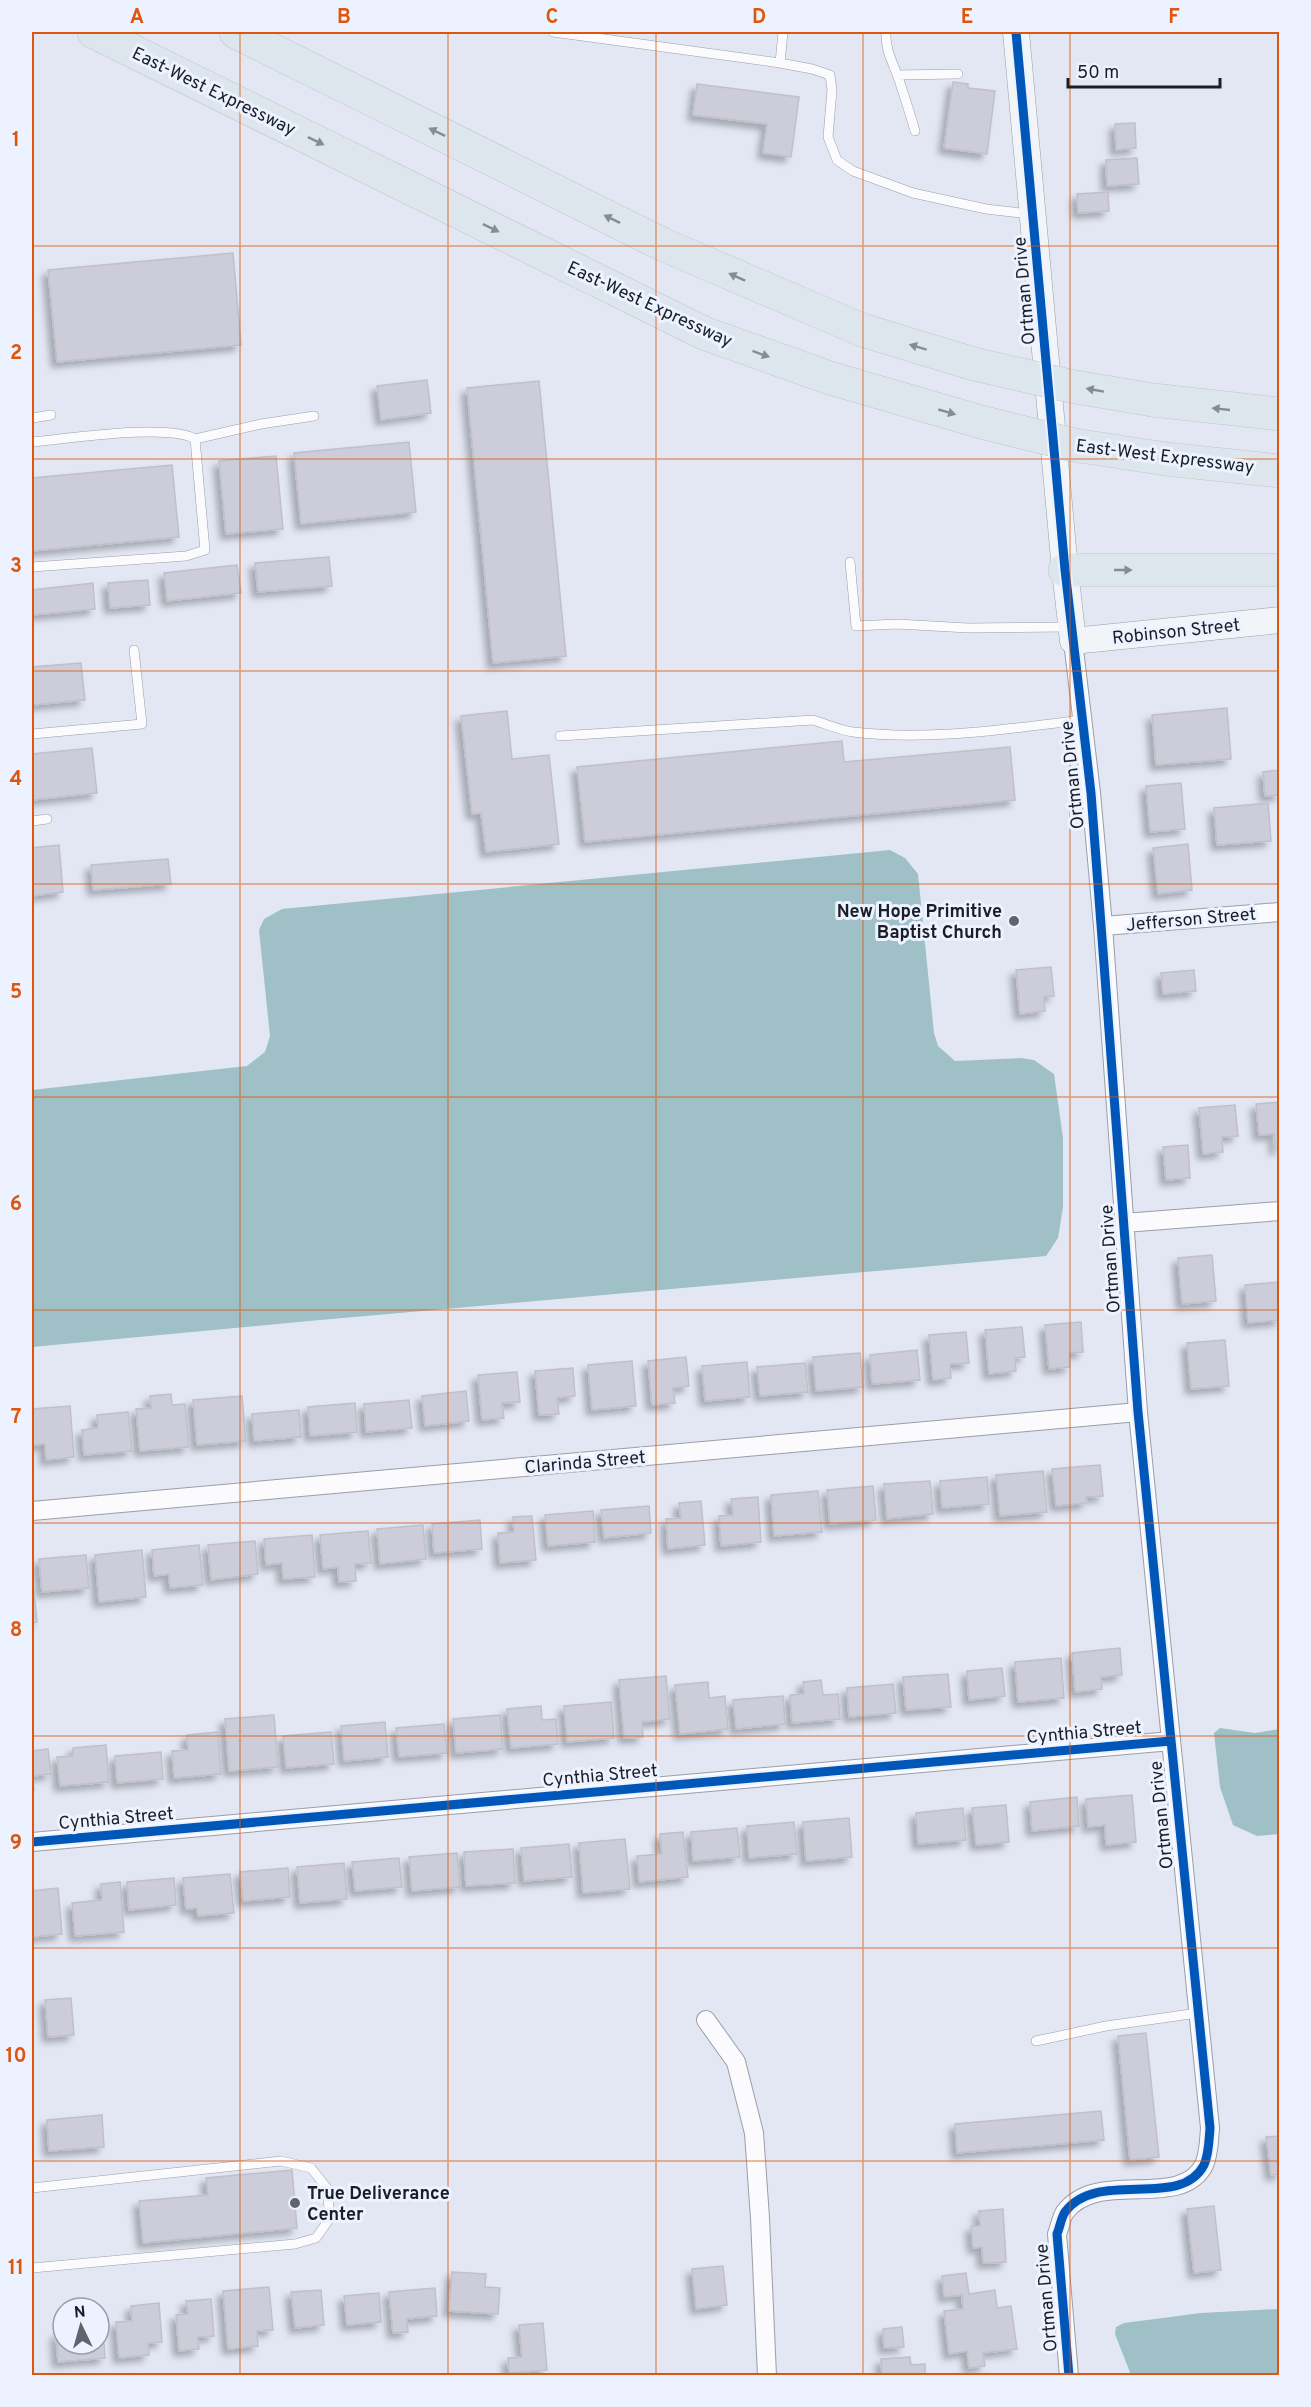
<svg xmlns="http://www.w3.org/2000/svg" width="1311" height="2407" font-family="Overpass,sans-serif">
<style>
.water{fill:#9ec0c6}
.building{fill:#cdcdd9;stroke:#bfc0c9;stroke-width:1.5;filter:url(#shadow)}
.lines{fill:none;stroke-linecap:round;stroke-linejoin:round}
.lane-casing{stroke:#9a9ea7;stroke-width:10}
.street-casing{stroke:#9a9ea7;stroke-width:20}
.secondary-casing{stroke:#9a9ea7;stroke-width:27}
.highway-casing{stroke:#c2c5cb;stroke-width:34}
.lane{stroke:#fbfbfd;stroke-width:9}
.street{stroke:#fbfbfd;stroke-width:18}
.secondary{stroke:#f1f5f8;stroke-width:26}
.highway{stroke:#dde6ec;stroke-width:33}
.highway-bridge-casing{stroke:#c2c5cb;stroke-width:34;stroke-linecap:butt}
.highway-bridge{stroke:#dde6ec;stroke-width:33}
.cycleway-casing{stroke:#ecf2ff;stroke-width:13}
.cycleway{stroke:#0057b8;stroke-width:9}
.oneway{fill:#858c92}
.grid{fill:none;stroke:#de560d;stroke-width:1.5;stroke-opacity:0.55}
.poi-dot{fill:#60646d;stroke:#ecf2ff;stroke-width:2}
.labels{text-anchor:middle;stroke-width:6;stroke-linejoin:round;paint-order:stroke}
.street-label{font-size:18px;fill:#1a1e25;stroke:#ecf2ff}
.poi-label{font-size:18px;font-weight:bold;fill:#1a1e25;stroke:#ecf2ff;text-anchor:end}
.neatline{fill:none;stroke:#de560d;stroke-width:2}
.grid-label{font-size:20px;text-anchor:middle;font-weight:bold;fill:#de560d}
</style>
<defs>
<filter id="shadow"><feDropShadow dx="-5.5" dy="5.5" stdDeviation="3" flood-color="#0004"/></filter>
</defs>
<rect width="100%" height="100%" fill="#e2e7f3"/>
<path class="water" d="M890,850L905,858L918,874L934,1033L938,1046L955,1061L1021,1058L1034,1060L1054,1074L1063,1138V1207L1058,1238L1046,1256L309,1321L32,1347V1090L247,1066L265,1052L270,1036L259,930L264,919L282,909Z
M1220,1728L1255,1733L1279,1729V1834L1257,1836L1233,1825L1220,1787L1214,1733Z
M1279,2309V2375H1131L1115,2334L1116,2327L1124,2323L1201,2313Z"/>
<path class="building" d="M953,82L968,84V88L995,91L987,154L944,148Z
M697,84L799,97L791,157L763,153L767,124L693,115Z
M1135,123L1136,148L1116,150L1115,124Z
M1137,158L1139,184L1107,186L1106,160Z
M1108,192L1109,211L1078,213L1077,194Z
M233,253L241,345L57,362L48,270Z
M427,380L431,413L381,420L377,386Z
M539,381L566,656L493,663L467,388Z
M409,442L416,512L301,524L294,453Z
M276,456L283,529L226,534L219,461Z
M172,465L179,537L32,551V478Z
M329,557L332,586L258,592L255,563Z
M237,565L241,593L167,601L164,573Z
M148,580L150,605L110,608L108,583Z
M93,583L95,609L32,615V590Z
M81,663L85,700L32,705V667Z
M1227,708L1231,759L1156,765L1152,715Z
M507,711L512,759L549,755L559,844L486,852L481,813L472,814L461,716Z
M842,741L844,762L1010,747L1015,800L585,842L577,767Z
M92,748L97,793L32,800V754Z
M1280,770V795L1265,796L1263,772Z
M1181,783L1185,829L1150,832L1146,786Z
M1268,803L1271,841L1217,845L1214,808Z
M1188,844L1192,890L1158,894L1153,848Z
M59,845L63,892L32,896V848Z
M168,859L171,884L93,890L91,865Z
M1051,967L1054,996L1044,997L1045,1011L1020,1014L1016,970Z
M1194,970L1196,991L1163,994L1161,973Z
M1280,1102V1149H1275L1274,1134L1259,1135L1256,1104Z
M1235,1105L1238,1136L1222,1137L1223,1152L1203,1154L1199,1108Z
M1188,1145L1190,1178L1166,1180L1163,1147Z
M1212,1255L1216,1301L1182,1304L1178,1258Z
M1280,1282V1320L1248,1323L1245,1285Z
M1081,1322L1083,1352L1069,1353L1070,1367L1049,1369L1045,1325Z
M1022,1327L1025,1357L1015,1358L1016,1371L989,1374L985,1330Z
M966,1332L969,1363L950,1364L951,1378L933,1380L929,1335Z
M1225,1340L1229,1386L1191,1389L1187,1343Z
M917,1350L920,1380L872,1384L870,1355Z
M860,1353L863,1387L816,1391L813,1357Z
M686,1357L689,1386L673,1388L675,1403L652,1405L648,1361Z
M632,1361L636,1406L592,1410L588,1365Z
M747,1362L750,1397L705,1401L702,1366Z
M805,1363L808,1392L760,1396L757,1367Z
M573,1368L575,1396L557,1398L559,1414L539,1415L535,1371Z
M517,1372L520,1402L502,1403L504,1418L482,1420L478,1375Z
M466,1391L469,1421L425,1426L422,1396Z
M171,1394L172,1405L185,1404L189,1447L140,1451L136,1409L151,1408L150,1396Z
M242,1396L246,1441L197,1445L193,1400Z
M409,1400L412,1428L366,1432L364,1404Z
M355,1403L357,1432L310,1436L308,1407Z
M70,1406L74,1457L46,1460L45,1444L32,1445V1409Z
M299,1410L301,1437L254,1441L252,1414Z
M128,1412L132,1451L84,1455L82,1430L98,1428L97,1415Z
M1100,1465L1103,1496L1086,1497L1087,1503L1056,1506L1052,1469Z
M1043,1471L1047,1512L1000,1516L996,1475Z
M987,1477L989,1504L942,1508L940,1481Z
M930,1481L933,1514L887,1519L884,1484Z
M873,1486L876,1520L830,1524L827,1490Z
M818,1491L822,1532L774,1536L771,1495Z
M758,1497L761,1542L721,1546L719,1516L733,1515L731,1499Z
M701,1501L705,1545L668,1549L666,1519L681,1518L679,1503Z
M649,1506L651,1533L604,1538L601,1510Z
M593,1511L595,1542L548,1546L545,1515Z
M532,1516L536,1560L500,1563L498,1533L514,1532L513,1517Z
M480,1520L482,1549L434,1553L432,1524Z
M423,1525L426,1559L380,1564L377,1529Z
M368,1531L371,1563L355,1564L356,1581L339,1582L338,1567L323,1569L320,1535Z
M312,1535L315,1577L283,1579L282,1563L266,1565L264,1539Z
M255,1541L258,1574L211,1580L208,1545Z
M199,1545L203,1585L170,1588L169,1574L154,1576L152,1550Z
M142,1550L146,1597L99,1602L95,1555Z
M86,1555L89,1588L42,1592L39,1559Z
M32,1569L37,1622L32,1623Z
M1120,1648L1122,1675L1101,1677L1102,1689L1075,1692L1072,1653Z
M1061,1658L1064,1698L1018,1702L1015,1662Z
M1002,1668L1005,1696L969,1700L967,1671Z
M948,1674L951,1707L906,1710L903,1677Z
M666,1676L670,1719L642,1722L643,1737L624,1738L619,1680Z
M821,1680L823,1695L838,1694L840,1719L792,1723L790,1695L804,1694L803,1682Z
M708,1682L709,1698L725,1696L728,1729L680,1734L675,1685Z
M893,1684L896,1713L849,1717L847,1688Z
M783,1696L785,1724L736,1729L733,1700Z
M611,1702L614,1738L567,1742L564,1706Z
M541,1706L542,1720L556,1719L558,1744L511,1748L507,1709Z
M274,1715L278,1767L229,1771L225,1719Z
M500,1715L503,1749L456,1753L453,1719Z
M385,1722L388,1757L344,1761L341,1726Z
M444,1724L447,1753L399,1757L396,1728Z
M218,1732L221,1774L174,1778L172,1751L188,1750L187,1735Z
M331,1732L334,1764L286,1768L283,1736Z
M106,1745L109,1782L60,1786L57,1757L73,1756V1748Z
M48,1749L51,1774L32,1776L34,1790H32V1751Z
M161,1752L163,1779L117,1783L115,1756Z
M1132,1795L1136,1842L1106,1845L1105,1825L1088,1827L1086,1799Z
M1077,1797L1079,1826L1032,1831L1030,1802Z
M1006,1805L1009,1842L976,1845L972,1808Z
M963,1808L966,1840L918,1844L916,1813Z
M849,1818L852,1857L806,1861L803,1822Z
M794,1822L797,1854L749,1858L747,1826Z
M737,1828L740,1857L693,1861L691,1832Z
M683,1832L688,1877L639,1882L637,1856L662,1854L660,1834Z
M625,1839L630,1889L583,1893L579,1843Z
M569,1844L572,1877L524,1881L521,1848Z
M513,1849L515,1883L466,1886L464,1852Z
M457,1853L460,1887L412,1891L409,1857Z
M399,1858L402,1887L355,1891L352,1862Z
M344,1863L347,1899L300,1903L297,1867Z
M288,1868L290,1897L243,1901L240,1872Z
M230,1874L234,1913L198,1916L197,1908L186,1909L183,1878Z
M174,1878L176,1905L129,1910L127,1882Z
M120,1882L124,1932L75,1936L72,1903L102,1900L101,1884Z
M58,1888L62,1934L32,1937V1891Z
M71,1998L74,2035L48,2037L45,2000Z
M1146,2033L1159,2157L1130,2160L1118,2036Z
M1101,2111L1104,2140L957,2153L955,2124Z
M102,2115L104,2147L49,2151L47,2120Z
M1280,2136V2174L1271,2175L1266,2137Z
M292,2170L297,2228L143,2243L139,2201L208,2195L206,2178Z
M1214,2206L1221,2270L1194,2273L1187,2209Z
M1003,2209L1006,2262L983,2263L982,2247L973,2248L971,2226H980L979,2211Z
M723,2266L727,2305L696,2309L692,2269Z
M452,2272L486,2274L485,2287L500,2288L498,2314L449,2311Z
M966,2273L969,2294L995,2290L997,2308L1011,2306L1017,2349L983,2353L985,2366L969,2368L967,2351L949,2354L944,2311L963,2309L962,2295L944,2297L942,2276Z
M269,2287L273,2330L257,2331L258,2346L228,2349L223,2291Z
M435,2288L437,2316L407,2319L408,2332L393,2333L389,2292Z
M321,2290L324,2325L295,2328L291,2292Z
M379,2293L381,2322L347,2325L344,2296Z
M211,2299L214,2336L198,2337L199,2349L179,2351L176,2315L188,2314L186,2301Z
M159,2303L162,2342L148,2343L149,2355L119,2358L116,2322L132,2321L131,2306Z
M543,2323L547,2370L509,2373L508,2358L522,2357L519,2325Z
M902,2327L904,2347L884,2348L883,2329Z
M103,2329L105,2358L58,2362L56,2333H63V2344H99V2330Z
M910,2357L911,2365L925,2364V2376H882L881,2359Z"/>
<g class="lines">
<g class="lane-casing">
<path id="lane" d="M553,32L780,63
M783,32L780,63L812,69L830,75L832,90L828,137L837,160L853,171L913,193L986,209L1030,214
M886,32C885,49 892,61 898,77C904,95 910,113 915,131
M897,75L958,74
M32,418L51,415
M195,439L261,424L314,416
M32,442C67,439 168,423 195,439L205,550L186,556L32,567
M850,562L856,626L897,624L968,628L1069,627
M32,734L142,724L134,650
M560,736L813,720C826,724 840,730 853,732C929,741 1007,729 1082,720
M32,821L47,819
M1036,2041L1106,2026L1198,2013
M32,2188L281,2161L311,2168L327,2188L330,2218L316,2238L295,2244L32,2268"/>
</g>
<g class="street-casing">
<path id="street" d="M1103,926L1280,912
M1124,1223L1280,1211
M32,1511L1138,1412
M32,1842L1171,1741
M706,2020L736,2062L754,2133L760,2218L767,2376
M1069,2376L1057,2234C1060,2227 1061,2218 1065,2212C1098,2168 1180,2211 1204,2165C1209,2154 1209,2140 1210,2128L1138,1412L1103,926L1091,793L1073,641"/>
</g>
<g class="secondary-casing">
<path id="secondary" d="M1016,32L1065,570L1073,641L1280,620"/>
</g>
<g class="highway-casing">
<path id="highway" d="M94,32L706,334L830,378L981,422
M236,32L664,245L862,330L974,364
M1153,400L1280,414
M1166,459L1280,471
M1065,570H1280"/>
</g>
<use href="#lane" class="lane"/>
<use href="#street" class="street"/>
<use href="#secondary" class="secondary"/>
<use href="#highway" class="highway"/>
<g class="highway-bridge-casing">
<path id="highway-bridge" d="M974,364L1070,386L1153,400
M981,422L1074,445L1166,459"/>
</g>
<use href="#highway-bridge" class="highway-bridge"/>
<g class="cycleway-casing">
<path id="cycleway" d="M1016,32L1065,570L1091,793L1138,1412L1210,2128C1209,2140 1209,2154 1204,2165C1180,2211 1098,2168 1065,2212C1061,2218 1060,2227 1057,2234L1069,2376
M32,1842L1171,1741"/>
</g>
<use href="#cycleway" class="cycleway"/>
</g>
<defs><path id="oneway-solid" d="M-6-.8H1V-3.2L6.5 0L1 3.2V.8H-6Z" transform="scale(1.5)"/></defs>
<g class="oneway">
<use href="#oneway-solid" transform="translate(437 132) rotate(-154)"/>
<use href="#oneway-solid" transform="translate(316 141) rotate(26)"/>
<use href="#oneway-solid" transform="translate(612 219) rotate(-154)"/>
<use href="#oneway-solid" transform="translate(491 228) rotate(26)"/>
<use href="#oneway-solid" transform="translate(737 277) rotate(-156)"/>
<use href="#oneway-solid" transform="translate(918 347) rotate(-163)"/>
<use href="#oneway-solid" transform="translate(761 354) rotate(20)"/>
<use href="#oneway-solid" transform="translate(1095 390) rotate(-170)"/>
<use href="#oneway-solid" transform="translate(1221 409) rotate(-174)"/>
<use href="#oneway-solid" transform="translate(947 412) rotate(16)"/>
<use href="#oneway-solid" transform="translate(1123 570)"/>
</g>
<path class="grid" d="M240,32V2376M448,32V2376M656,32V2376M863,32V2376M1070,32V2376M32,246H1280M32,459H1280M32,671H1280M32,884H1280M32,1097H1280M32,1310H1280M32,1523H1280M32,1736H1280M32,1948H1280M32,2161H1280"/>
<g class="poi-dot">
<circle cx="1014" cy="921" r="6"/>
<circle cx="295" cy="2203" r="6"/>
</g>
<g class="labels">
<g class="street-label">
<text transform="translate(214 91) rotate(26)" y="6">East-West Expressway</text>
<text transform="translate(1024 291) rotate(-95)" y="6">Ortman Drive</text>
<text transform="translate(650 304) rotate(25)" y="6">East-West Expressway</text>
<text transform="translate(1165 456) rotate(7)" y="6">East-West Expressway</text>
<text transform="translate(1176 631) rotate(-6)" y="6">Robinson Street</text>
<text transform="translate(1072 775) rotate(-96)" y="6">Ortman Drive</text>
<text transform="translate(1191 919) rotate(-5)" y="6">Jefferson Street</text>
<text transform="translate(1110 1259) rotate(-94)" y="6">Ortman Drive</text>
<text transform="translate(585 1462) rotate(-5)" y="6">Clarinda Street</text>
<text transform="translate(1084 1732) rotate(-5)" y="6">Cynthia Street</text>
<text transform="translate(600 1775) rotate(-5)" y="6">Cynthia Street</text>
<text transform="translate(1161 1815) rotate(-96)" y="6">Ortman Drive</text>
<text transform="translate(116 1818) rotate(-5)" y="6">Cynthia Street</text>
<text transform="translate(1046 2298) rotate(-95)" y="6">Ortman Drive</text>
</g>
<g class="poi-label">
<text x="1002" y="917">New Hope Primitive<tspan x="1002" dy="21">Baptist Church</tspan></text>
<text x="307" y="2199" text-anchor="start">True Deliverance<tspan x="307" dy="21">Center</tspan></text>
</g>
</g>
<rect width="1311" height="2407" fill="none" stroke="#ecf2ff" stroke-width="66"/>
<g transform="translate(81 2326) rotate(355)"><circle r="28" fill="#ecf2ff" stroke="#989da8" stroke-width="1.5"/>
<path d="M0-4.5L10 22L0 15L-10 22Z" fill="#60646d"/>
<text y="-9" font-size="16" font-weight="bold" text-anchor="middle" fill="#1a1e25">N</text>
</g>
<path d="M1068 78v9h152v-9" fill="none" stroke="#1a1e25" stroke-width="3"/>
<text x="1077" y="78" font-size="18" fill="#1a1e25" stroke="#ecf2ff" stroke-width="4.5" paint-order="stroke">50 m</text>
<rect x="33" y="33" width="1245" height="2341" class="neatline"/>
<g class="grid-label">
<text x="137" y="23">A</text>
<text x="344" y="23">B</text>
<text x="552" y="23">C</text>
<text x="759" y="23">D</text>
<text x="967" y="23">E</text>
<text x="1174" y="23">F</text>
<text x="16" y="146">1</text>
<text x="16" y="359">2</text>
<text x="16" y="572">3</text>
<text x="16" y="785">4</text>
<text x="16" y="998">5</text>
<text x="16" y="1210">6</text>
<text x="16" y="1423">7</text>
<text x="16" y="1636">8</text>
<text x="16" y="1849">9</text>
<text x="16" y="2062">10</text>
<text x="16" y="2274">11</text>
</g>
</svg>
